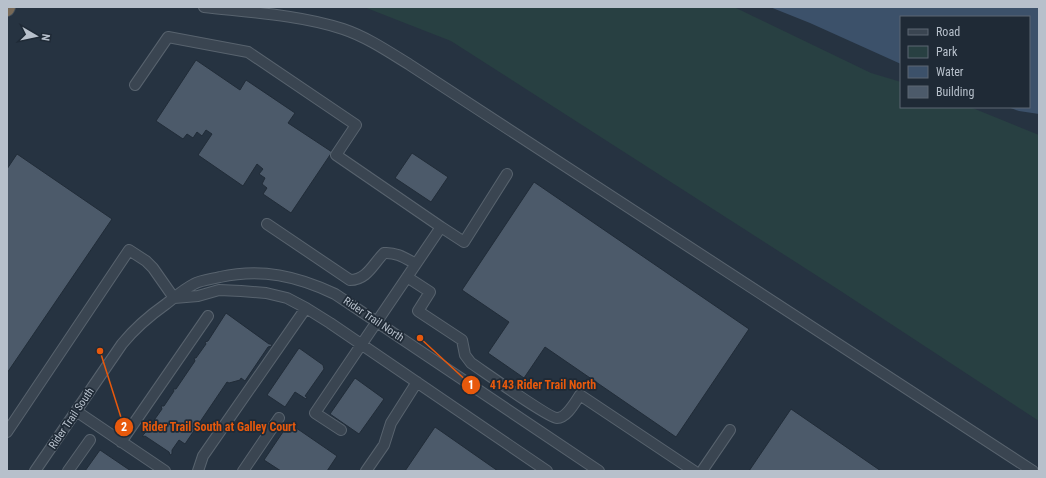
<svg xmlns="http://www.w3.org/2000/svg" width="1046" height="478" font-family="'Roboto Condensed',sans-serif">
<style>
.green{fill:#284042}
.water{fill:#3c516a}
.building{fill:#4c5a6a;stroke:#212c38}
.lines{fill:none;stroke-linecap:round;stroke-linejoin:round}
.minor-casing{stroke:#58636e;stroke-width:12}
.highway-casing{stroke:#45505b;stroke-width:16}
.minor{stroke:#3a4551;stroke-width:10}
.highway{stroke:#776957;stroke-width:14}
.labels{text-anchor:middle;stroke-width:3.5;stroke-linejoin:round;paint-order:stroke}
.street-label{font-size:11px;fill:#b7c0cb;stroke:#1f2a36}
.leader{fill:none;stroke:#e8590c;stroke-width:1.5}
.callout-dot{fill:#e8590c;stroke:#1f2a36;stroke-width:1.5}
.mark-label{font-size:12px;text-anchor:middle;font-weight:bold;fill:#fff}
.callout-label{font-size:12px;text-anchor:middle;font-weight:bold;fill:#e8590c;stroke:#1f2a36;stroke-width:3.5;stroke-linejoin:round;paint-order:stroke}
</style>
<rect width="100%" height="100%" fill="#263341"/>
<path class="green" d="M364,7H734L871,73L901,82V107H970L1039,135V421L833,286L451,41Z"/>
<path class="water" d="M770,7H1039V114L1019,111L1008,107H1029V17H901V64L810,23Z"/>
<path class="building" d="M196,60L240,90L246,80L295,113L288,123L332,152L291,213L263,194L267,188L262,184L265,178L259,174L263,169L257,164L243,186L198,155L212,134L206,130L202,136L197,132L193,138L187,134L183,139L156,121Z
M412,153L448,177L431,202L395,178Z
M17,154L112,219L7,373V169Z
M534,182L749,329L676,437L545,347L524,378L488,353L509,322L462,290Z
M226,313L269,344H271L272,346L268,347L245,381L241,378L240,380L229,383L227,382L185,444L179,440L172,450V454L170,455L169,452L145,436L143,437V435L145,433L162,409L161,406H164L174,391L173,389H176L195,361L194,358H196L206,344L205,342L208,341Z
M299,348L323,365L324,369L305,396L307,397L306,399L295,392L285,407L267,395Z
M355,378L384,399L359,434L330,414Z
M791,409L881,471H749Z
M289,423L337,456L327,471H281L264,460Z
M435,427L498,471H405Z
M100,450L131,471H85Z"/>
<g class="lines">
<g class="minor-casing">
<path id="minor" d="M204,7C248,12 301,15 343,29C367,37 389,52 410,65L1033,471
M135,85L168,37L248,52L356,125L336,155L441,227
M267,224L350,280C367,280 373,264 384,253C396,252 405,258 416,264
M407,277L430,292L418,311L462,340L465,355L471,363C483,371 549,418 557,418C567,418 575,402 580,395L694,471
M174,298L198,296L219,290L241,291L266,293L287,298L306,308L330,323L547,471
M76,411L165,471
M341,430L315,413L441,227L464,242L507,174
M7,432L129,250L146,261L153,268L174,298
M121,442L208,316
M35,471L122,344C135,328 149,316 166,304C175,297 184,289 194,284C201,280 212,279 220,277C262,268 297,276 335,294L599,471
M68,471L90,440
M198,471L203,456L306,308
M243,471L279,418
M366,471L384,445L391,423L417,382
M702,471L730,430"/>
</g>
<g class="highway-casing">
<path id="highway" d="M7,9L8,7"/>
</g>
<use href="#minor" class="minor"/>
<use href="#highway" class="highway"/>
</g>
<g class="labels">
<g class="street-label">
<text transform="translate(374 319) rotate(34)" y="4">Rider Trail North</text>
<text transform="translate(71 418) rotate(-56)" y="4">Rider Trail South</text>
</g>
</g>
<path class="leader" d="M420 338L471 385M100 351L124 427"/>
<g class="callout-dot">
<circle cx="420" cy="338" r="4"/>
<circle cx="100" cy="351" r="4"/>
<circle cx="471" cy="385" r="10"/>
<circle cx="124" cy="427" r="10"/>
</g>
<g class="mark-label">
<text x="471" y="389">1</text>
<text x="124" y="431">2</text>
</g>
<g class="callout-label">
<text x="543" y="389">4143 Rider Trail North</text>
<text x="219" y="431">Rider Trail South at Galley Court</text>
</g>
<rect width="1046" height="478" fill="none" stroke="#b7c0cb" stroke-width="16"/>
<rect x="900" y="16" width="130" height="92" fill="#1f2a36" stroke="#5c6672"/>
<rect x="908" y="29" width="20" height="6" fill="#3a4551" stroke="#5c6672"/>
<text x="936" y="36" font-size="12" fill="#b7c0cb">Road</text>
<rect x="908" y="46" width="20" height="12" fill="#284042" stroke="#5c6672"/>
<text x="936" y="56" font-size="12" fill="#b7c0cb">Park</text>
<rect x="908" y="66" width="20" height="12" fill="#3c516a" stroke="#5c6672"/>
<text x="936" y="76" font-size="12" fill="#b7c0cb">Water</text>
<rect x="908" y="86" width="20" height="12" fill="#4c5a6a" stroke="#5c6672"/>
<text x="936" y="96" font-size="12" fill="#b7c0cb">Building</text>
<g transform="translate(36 36) rotate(99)" stroke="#1f2a36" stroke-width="3" paint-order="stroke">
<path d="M0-3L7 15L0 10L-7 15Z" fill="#b7c0cb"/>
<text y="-6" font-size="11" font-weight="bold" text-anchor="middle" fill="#b7c0cb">N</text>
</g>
</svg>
